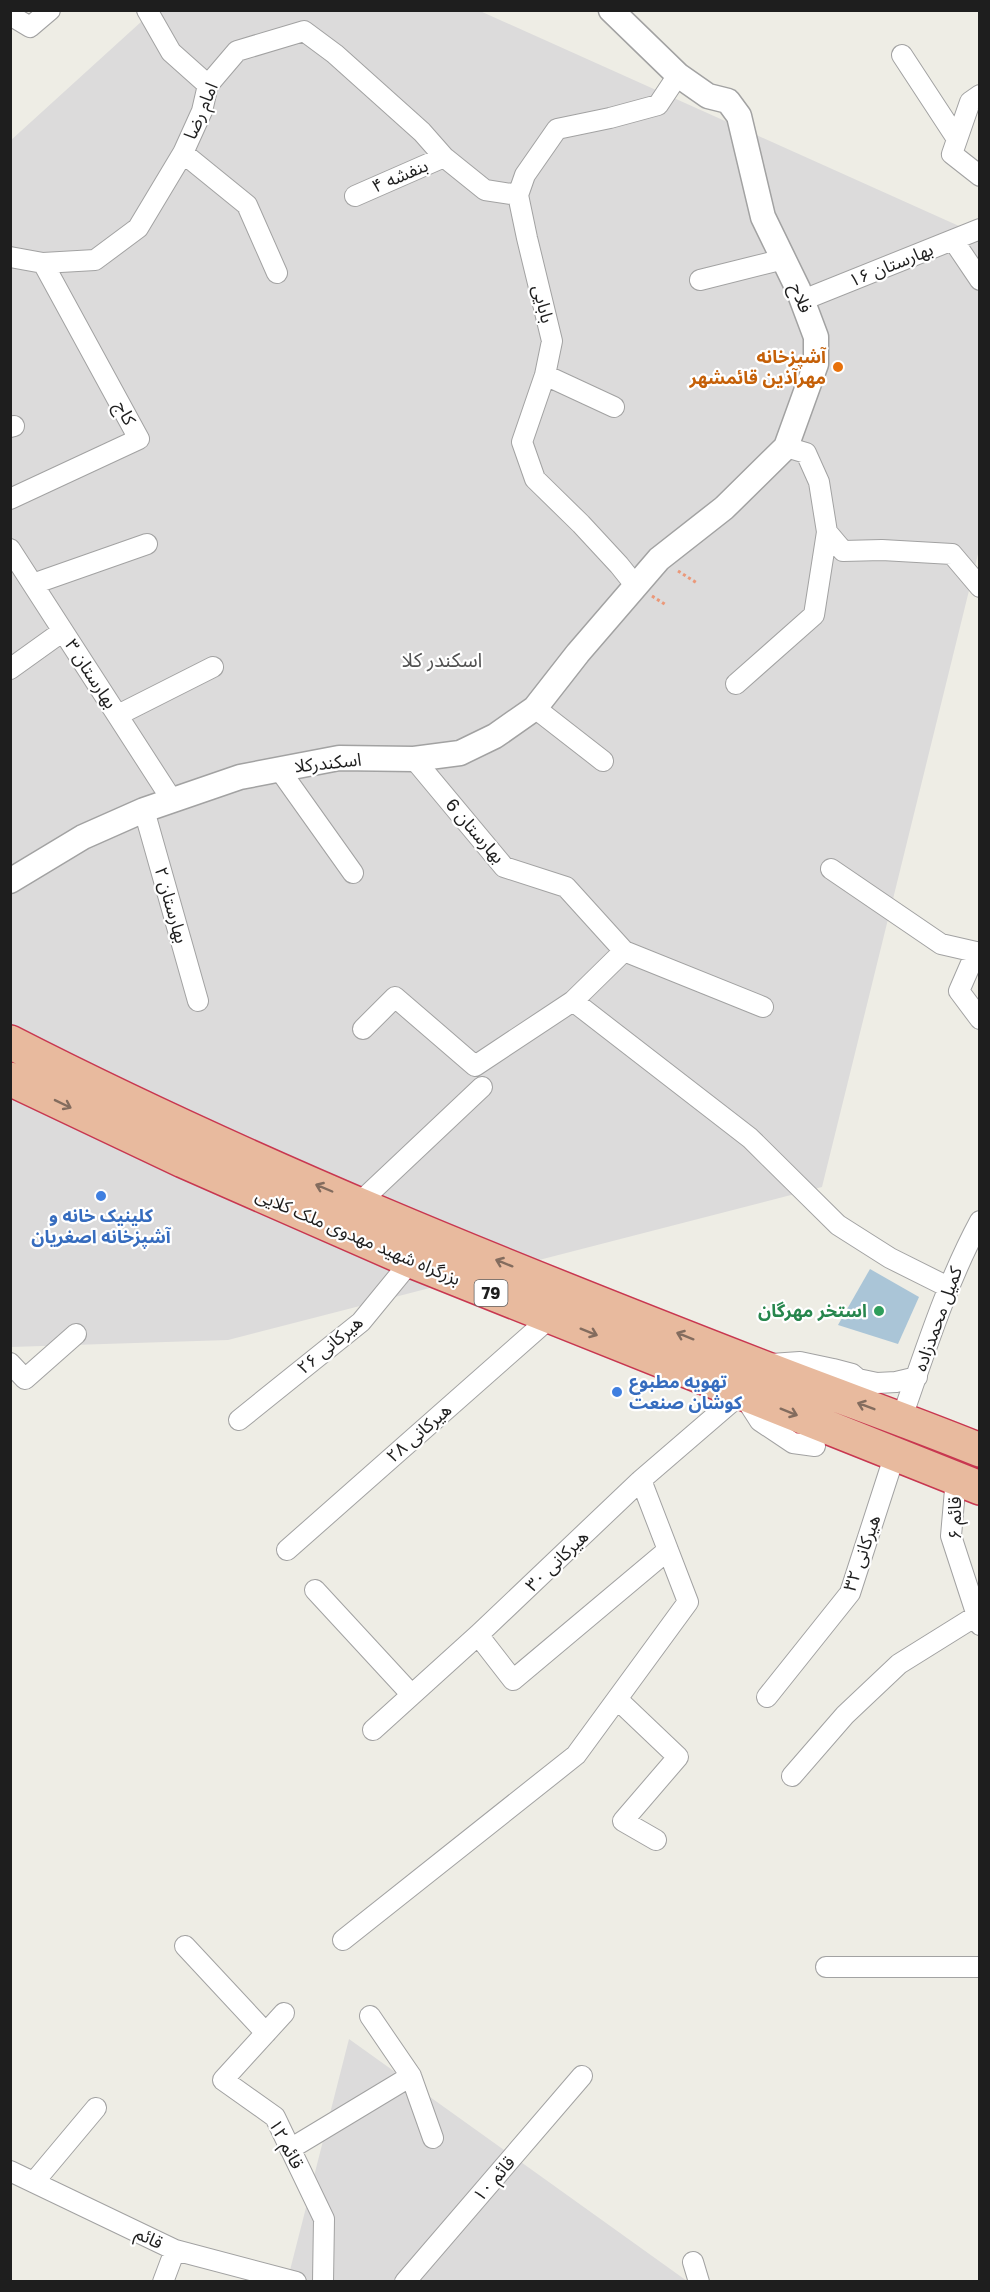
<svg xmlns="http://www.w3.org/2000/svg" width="990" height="2292" font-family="'Golos Text','Noto Sans Arabic',sans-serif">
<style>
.residential{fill:#dcdbdb}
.water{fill:#aac5d7}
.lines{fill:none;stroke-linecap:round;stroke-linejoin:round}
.minor-casing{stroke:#a2a2a2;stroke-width:22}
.tertiary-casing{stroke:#a2a2a2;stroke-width:27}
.trunk-casing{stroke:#c83750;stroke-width:36}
.path{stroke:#eb9879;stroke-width:3;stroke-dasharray:3 3;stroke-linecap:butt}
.minor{stroke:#fff;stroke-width:20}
.tertiary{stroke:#fff;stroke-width:24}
.trunk{stroke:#e8ba9e;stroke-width:33}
.oneway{stroke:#836c5e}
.food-dot{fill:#e8710a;stroke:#fff;stroke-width:2}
.shop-dot{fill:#3f7fe0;stroke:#fff;stroke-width:2}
.leisure-dot{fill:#2e9e5b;stroke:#fff;stroke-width:2}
.labels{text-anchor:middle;stroke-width:4.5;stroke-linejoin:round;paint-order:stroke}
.shield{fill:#fff;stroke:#626262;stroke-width:1.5}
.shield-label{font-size:16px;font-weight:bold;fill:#1e1e1e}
.street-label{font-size:18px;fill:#1e1e1e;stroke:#fff}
.food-label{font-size:18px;font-weight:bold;fill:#c56008;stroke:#fff;text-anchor:end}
.shop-label{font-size:18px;font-weight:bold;fill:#366cbe;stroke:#fff}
.leisure-label{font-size:18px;font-weight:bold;fill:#27864d;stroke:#fff;text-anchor:end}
.neighbourhood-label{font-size:20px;fill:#515151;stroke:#fff}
</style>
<rect width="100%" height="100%" fill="#eeede5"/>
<path class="residential" d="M153,11H480L979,235V550L822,1187L228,1340L11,1347L10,141Z
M349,2039L687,2281L287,2282Z"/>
<path class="water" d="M870,1269L919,1297L898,1344L838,1325Z"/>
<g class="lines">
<g class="minor-casing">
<path id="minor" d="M147,10L171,52L208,85
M10,15L30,27L50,10
M902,55L957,139
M980,95L970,102L952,154L980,176
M183,153L247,205L277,273
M355,196L444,157
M953,240L980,280
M10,257L43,263L95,260L138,228L183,153L202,111L208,85L237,51L304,31L335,54L422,132L444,157L485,190L518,195
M700,280L784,259
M803,300L980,229
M545,375L614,407
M10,427L14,426
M10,499L139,439L43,263
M827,532L843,551L882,550L952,554L980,587
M10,549L172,800
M33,584L147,544
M635,585L619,565L581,524L535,479L522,442L545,375L552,341L527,238L518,195L525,175L557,129L610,118L658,105L678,75
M10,669L63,631
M736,684L814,615L827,532L819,482L806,453L786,447
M535,708L603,761
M118,715L213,667
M414,759L504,867L566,887L624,951L763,1007
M279,769L353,873
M144,810L198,1001
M831,869L941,944L976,952L959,991L980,1019
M573,1001L750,1138L838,1225L890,1258L948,1287
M363,1029L395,997L475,1066L573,1001L624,951
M359,1203L482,1087
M10,1363L25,1379L76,1334
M771,1364L800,1362L833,1369L852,1374L858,1379L877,1383L896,1382L917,1377
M239,1420L361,1322L411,1261
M901,1420C925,1352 946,1284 980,1221
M956,1478L951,1536L980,1625
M287,1550L551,1317
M315,1590L411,1694
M478,1635L513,1680L668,1550
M767,1697L850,1593L895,1454
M617,1699L678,1757L623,1821L656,1840
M373,1730L478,1635L641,1480L742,1393L760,1421L793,1443L815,1446
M792,1776L845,1715L899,1664L976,1616
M343,1940L576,1755L688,1602L641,1480
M185,1946L266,2033
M826,1967H980
M284,2013L223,2080L275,2117L324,2219L323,2282
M370,2016L411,2076L433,2138
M290,2149L411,2076
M10,2171L175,2250L296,2282
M34,2182L96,2108
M693,2262L699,2282
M163,2282L175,2250
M405,2282L582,2076"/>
</g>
<g class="tertiary-casing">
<path id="tertiary" d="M10,881L83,837L144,810L240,777L339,758L414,759L460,753L495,736L535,708L578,653L659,559L724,508L786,447L816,364V337L798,289L763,217L739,116L728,101L708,96L678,75L611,10"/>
</g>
<g class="trunk-casing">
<path id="trunk" d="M10,1042C252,1166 505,1267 757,1365C831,1394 906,1420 980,1450
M10,1079L183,1161L411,1261L980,1488"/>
</g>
<path class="path" d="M678,571L697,583
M652,596L666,605"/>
<use href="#minor" class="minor"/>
<use href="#tertiary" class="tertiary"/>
<use href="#trunk" class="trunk"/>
</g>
<defs><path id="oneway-shaft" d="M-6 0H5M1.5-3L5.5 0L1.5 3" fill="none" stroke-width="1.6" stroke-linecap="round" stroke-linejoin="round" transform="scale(1.5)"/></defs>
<g class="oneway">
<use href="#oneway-shaft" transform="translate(63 1104) rotate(26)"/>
<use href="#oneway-shaft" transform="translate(324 1188) rotate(-157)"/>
<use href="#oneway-shaft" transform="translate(504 1263) rotate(-158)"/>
<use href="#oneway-shaft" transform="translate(589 1332) rotate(22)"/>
<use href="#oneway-shaft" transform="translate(685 1336) rotate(-158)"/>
<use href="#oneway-shaft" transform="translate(866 1406) rotate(-159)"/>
<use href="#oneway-shaft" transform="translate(789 1412) rotate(22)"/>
</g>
<circle class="food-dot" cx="838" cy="367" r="6"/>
<g class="shop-dot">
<circle cx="101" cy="1196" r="6"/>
<circle cx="617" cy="1392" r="6"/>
</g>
<circle class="leisure-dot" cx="879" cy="1311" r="6"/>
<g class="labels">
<rect class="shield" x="474.5" y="1280" width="33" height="26" rx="4.5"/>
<g class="shield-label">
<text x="491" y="1299">79</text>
</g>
<g class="street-label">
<text transform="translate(201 111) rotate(-67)" y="6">امام رضا</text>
<text transform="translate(400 176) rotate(-23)" y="6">بنفشه ۴</text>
<text transform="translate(891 265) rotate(-22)" y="6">بهارستان ۱۶</text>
<text transform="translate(801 298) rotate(68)" y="6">فلاح</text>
<text transform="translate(543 304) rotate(76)" y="6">بابایی</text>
<text transform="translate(125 413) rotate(62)" y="6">کاج</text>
<text transform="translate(91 674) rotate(57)" y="6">بهارستان ۳</text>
<text transform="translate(328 763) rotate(-6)" y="6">اسکندرکلا</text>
<text transform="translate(475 831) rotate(49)" y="6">بهارستان 6</text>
<text transform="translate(171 905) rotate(74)" y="6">بهارستان ۲</text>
<text transform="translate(358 1237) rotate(23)" y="6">بزرگراه شهید مهدوی ملک کلایی</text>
<text transform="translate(938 1319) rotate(-70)" y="6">کمیل محمدزاده</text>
<text transform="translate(330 1345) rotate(-40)" y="6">هیرکانی ۲۶</text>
<text transform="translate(419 1433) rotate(-41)" y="6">هیرکانی ۲۸</text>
<text transform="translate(955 1518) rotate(-90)" y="6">قائم ۶</text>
<text transform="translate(862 1553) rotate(-71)" y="6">هیرکانی ۳۲</text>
<text transform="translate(557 1561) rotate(-44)" y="6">هیرکانی ۳۰</text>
<text transform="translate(286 2144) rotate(62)" y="6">قائم ۱۲</text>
<text transform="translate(494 2179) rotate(-49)" y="6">قائم ۱۰</text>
<text transform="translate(149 2238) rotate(26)" y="6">قائم</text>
</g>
<g class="food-label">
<text x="826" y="363">آشپزخانه<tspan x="826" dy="21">مهرآذین قائمشهر</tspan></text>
</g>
<g class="shop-label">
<text x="101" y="1222">کلینیک خانه و<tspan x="101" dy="21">آشپزخانه اصغریان</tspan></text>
<text x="629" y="1388" text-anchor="start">تهویه مطبوع<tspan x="629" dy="21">کوشان صنعت</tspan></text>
</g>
<g class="leisure-label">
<text x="867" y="1317">استخر مهرگان</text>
</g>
<g class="neighbourhood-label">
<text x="442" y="667">اسکندر کلا</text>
</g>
</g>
<rect width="990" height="2292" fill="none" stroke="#1e1e1e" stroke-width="24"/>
</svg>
